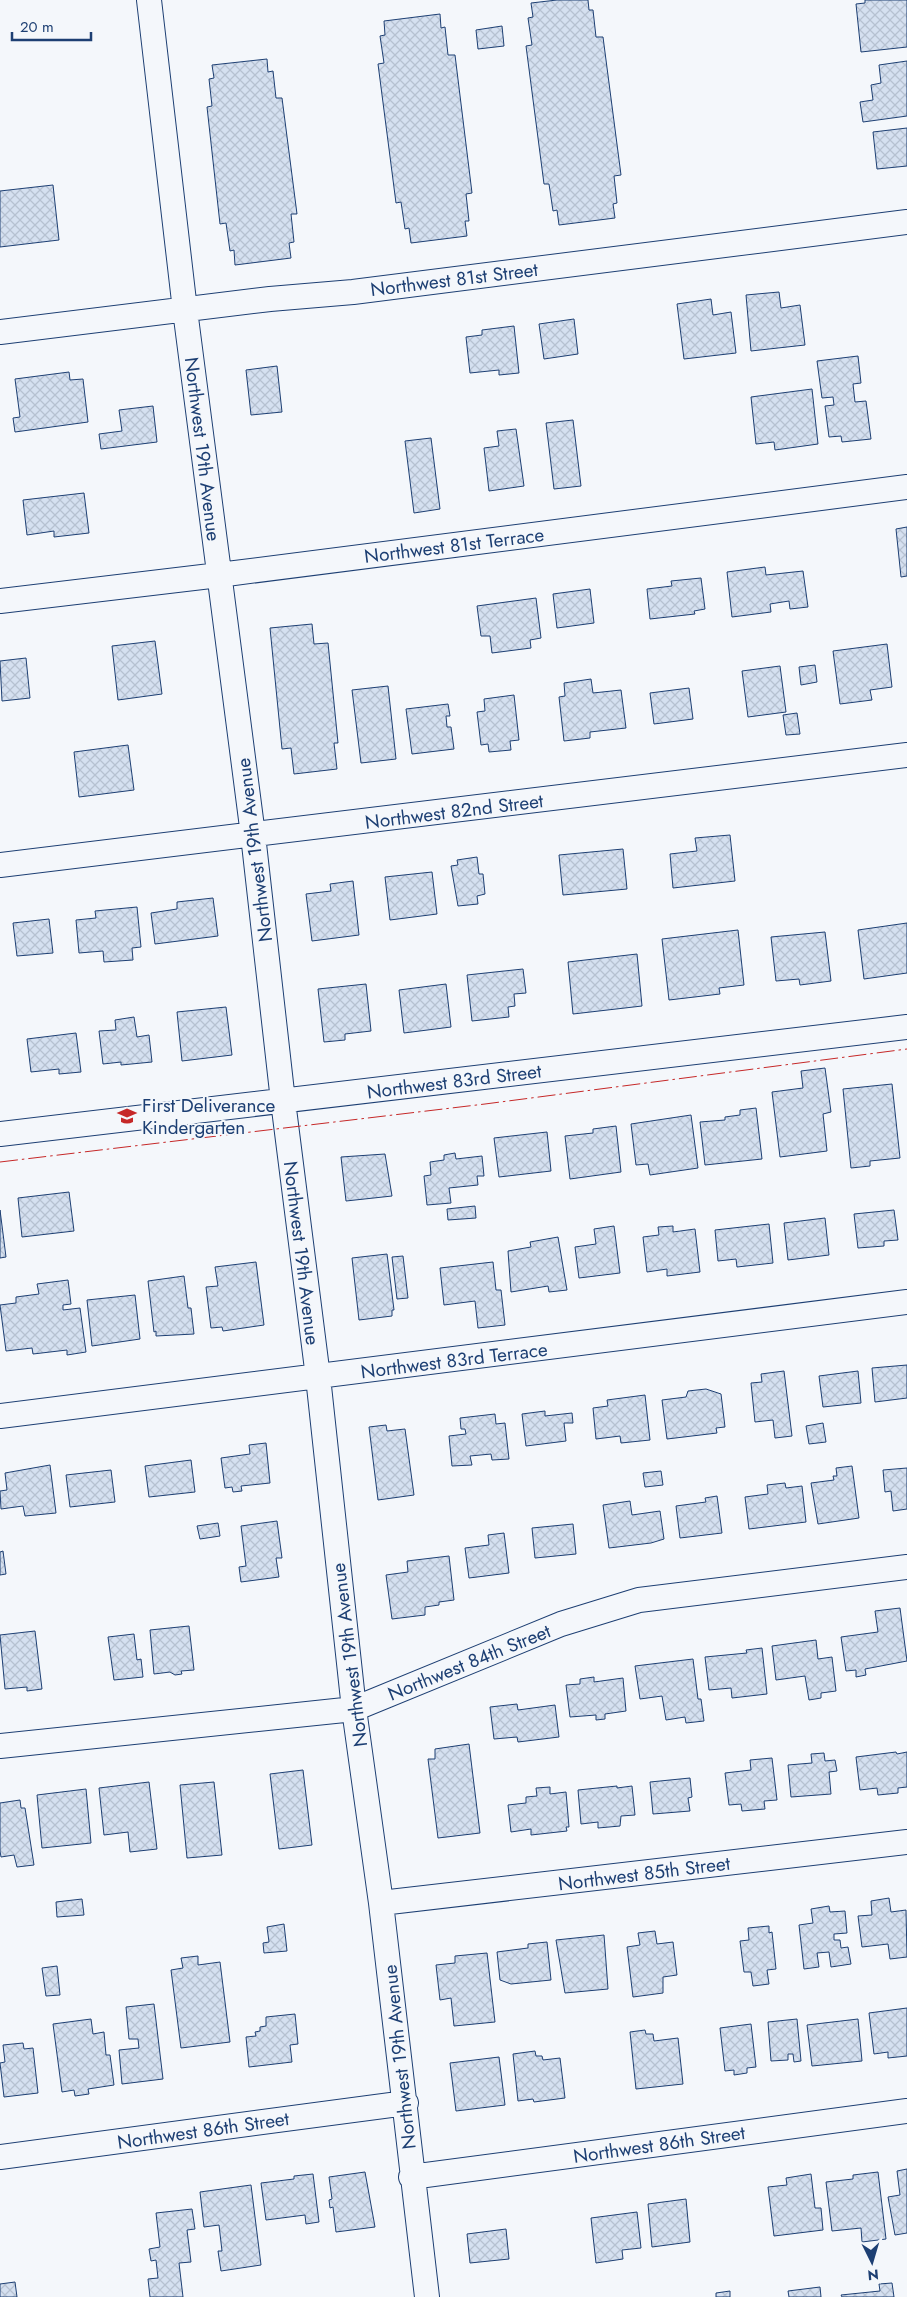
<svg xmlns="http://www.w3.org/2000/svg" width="907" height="2297" font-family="Jost,sans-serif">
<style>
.building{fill:url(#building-cross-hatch);stroke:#1d3f73}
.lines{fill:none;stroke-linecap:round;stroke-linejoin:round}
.minor-casing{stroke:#1d3f73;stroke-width:26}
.minor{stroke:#f4f7fb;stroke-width:24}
.power{stroke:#c62828;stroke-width:1;stroke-dasharray:18 4 2.5 4;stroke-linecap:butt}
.labels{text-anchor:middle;stroke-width:4;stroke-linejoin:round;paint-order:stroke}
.street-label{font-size:19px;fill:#1d3f73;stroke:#f4f7fb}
.poi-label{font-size:19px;fill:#1d3f73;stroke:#f4f7fb;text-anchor:start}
</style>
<defs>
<pattern id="building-cross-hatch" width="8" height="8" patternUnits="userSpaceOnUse" patternTransform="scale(1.25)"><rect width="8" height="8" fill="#d5e0f0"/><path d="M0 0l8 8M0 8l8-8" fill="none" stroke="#b6c1d1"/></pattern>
</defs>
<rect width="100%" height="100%" fill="#f4f7fb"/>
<path class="building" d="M557,0H588L589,10H593L596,37H603L621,175L614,176L617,203L613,204L615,218L559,225L557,210L553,211L549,184H544L526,46L532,45L528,18L533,17L531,3Z
M865,0H907V47L861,52L856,4L865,3Z
M440,14L441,28L445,27L448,55H455L472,193L466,194L469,221H465L467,236L411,243L409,228L405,229L401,202L396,203L378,64L384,63L380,36L385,35L384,21Z
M502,26L504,46L478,49L476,30Z
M267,59L268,72L273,71L276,98H282L297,214H291L294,242L289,243L291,258L235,265L234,250L230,251L226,223L220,224L207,107L212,106L209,79L214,78L212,65Z
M907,61V116L863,122L860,102L873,100L871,85L881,83L879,65Z
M907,128V166L877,169L873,132Z
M53,185L59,240L0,247V191Z
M779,292L781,308L800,305L805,345L751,351L746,295Z
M711,299L713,315L731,312L736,353L684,359L677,304Z
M574,319L578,354L544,359L539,324Z
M514,326L519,373L499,375V370L470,373L466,337L482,335V330Z
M858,356L861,383L853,384L855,402L866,401L871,439L842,442L841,436L829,437L825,406L834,405L833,397L822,398L817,361Z
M277,366L282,412L251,415L246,370Z
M69,372L70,380L83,379L88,422L15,432L13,418L20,417L15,379Z
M812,389L818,444L775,450L774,442L756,444L751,397Z
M153,406L157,442L101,449L99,434L122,431L119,410Z
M573,420L581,486L554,489L546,423Z
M516,429L524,486L489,491L484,448L499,446L497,431Z
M431,438L440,509L414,513L405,441Z
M84,493L89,533L54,537V531L27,535L23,500Z
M907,527V576L901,577L896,529Z
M765,567L766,575L803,571L808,607L790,609L789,601L770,604L771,612L732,617L727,572Z
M701,578L705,609L694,611L695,614L650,619L647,589L672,586L671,581Z
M590,589L594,623L557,628L553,594Z
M536,598L541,638L530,640L531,648L492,653L490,636H481L477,606Z
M312,624L314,644L328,643L338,743H334L337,769L294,774L291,748L282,749L270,628Z
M155,641L162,694L118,700L112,646Z
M887,644L892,687L870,690L872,700L840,704L833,651Z
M26,658L30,698L2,701L0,661Z
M815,665L817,682L801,685L799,667Z
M780,666L786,712L748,717L742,671Z
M591,679L593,693L621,690L626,728L590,732V738L564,741L559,697L565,696L564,683Z
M388,686L396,759L361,763L352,690Z
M689,688L693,719L654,724L650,693Z
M514,695L519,740L510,741L511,750L489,752L488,744L481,745L477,712L485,711L484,699Z
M448,704L450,716H446L447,727H451L454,749L412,754L406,709Z
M797,713L800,734L786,735L783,715Z
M128,745L134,790L79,797L74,752Z
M730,835L735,881L673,888L670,854L697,851L695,838Z
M623,849L627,889L563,895L559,855Z
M477,857L479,874H483L485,894L477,896L478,904L458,906L451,866L458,865L457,860Z
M432,872L437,914L390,920L385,877Z
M353,881L359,935L312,941L306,894L331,891L330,884Z
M213,898L218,936L155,944L151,913L177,909V902Z
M137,907L141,947L132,948L133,960L104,962L103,951L79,953L76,920L96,918L95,911Z
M49,919L53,953L17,956L13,923Z
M907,923V973L864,979L858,930Z
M738,930L744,985L719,988L720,994L669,1000L662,939Z
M825,932L831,981L800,985L799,979L776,981L771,937Z
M637,954L642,1006L573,1014L568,962Z
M523,969L526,993L514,994L515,1006L508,1007L509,1017L472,1021L467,975Z
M366,984L371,1031L345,1034V1040L324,1042L318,989Z
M446,984L451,1027L404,1033L399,990Z
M226,1007L232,1055L182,1061L177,1012Z
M134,1017L137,1037L149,1035L152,1062L121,1065V1062L103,1064L99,1031L116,1030L115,1020Z
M76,1033L81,1072L59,1074V1069L31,1072L27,1039Z
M825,1068L831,1112L823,1114L827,1151L780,1157L772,1092L803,1088L801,1071Z
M892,1084L900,1158L870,1161V1166L851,1168L843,1089Z
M756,1108L762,1159L705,1165L700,1122L725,1120V1117L740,1115V1110Z
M691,1115L698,1168L650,1175L648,1164L636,1165L631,1124Z
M616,1126L621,1172L570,1179L565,1136L593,1133V1129Z
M547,1132L551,1171L499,1177L494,1138Z
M455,1153L456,1159L482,1156L484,1176H477L478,1185L449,1188L451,1203L427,1205L424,1176L431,1175L430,1162L444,1160V1155Z
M385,1154L392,1196L346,1201L341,1157Z
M69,1192L74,1231L22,1237L18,1198Z
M475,1206L476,1218L448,1220L447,1209Z
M0,1210L6,1257L0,1258Z
M894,1210L898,1240L884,1241V1246L858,1248L854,1214Z
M825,1218L829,1255L788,1260L784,1223Z
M769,1224L773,1263L737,1267L736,1259L718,1261L715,1230Z
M614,1226L620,1273L579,1278L575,1247L596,1244L594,1229Z
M673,1226V1232L695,1229L700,1272L667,1276V1269L647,1272L643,1237L659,1235L658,1227Z
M558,1237L567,1290L549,1292L548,1286L511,1292L508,1251L531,1247L530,1242Z
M387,1254L394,1310H392V1316L359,1320L352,1258Z
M403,1256L408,1298L397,1299L392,1257Z
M256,1262L264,1325L223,1331L222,1327L211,1328L206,1287L218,1286L215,1267Z
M493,1262L496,1290H501L505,1325L478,1328L475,1301L444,1305L440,1268Z
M184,1276L188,1308H191L194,1334L156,1336V1331L154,1332L148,1281Z
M68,1280L71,1304L63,1305V1310L80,1308L86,1352L67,1355V1350L33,1354L32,1348L6,1351L0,1305L16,1303V1297L39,1294L37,1284Z
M135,1295L140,1339L92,1346L87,1300Z
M907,1365V1398L875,1402L872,1368Z
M784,1371L792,1436L775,1438L773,1420L755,1422L751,1383L762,1382L761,1374Z
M858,1371L861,1403L823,1407L819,1376Z
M706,1389L721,1394L725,1427L716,1428L717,1433L667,1439L662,1400L686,1397L688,1391Z
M645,1395L650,1440L621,1443L620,1436L596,1439L593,1408L608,1406L607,1400Z
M545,1411V1416L572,1413L573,1423H564L566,1441L526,1446L522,1414Z
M495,1414L496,1424L505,1423L509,1459L492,1460L491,1454L470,1456L472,1465L452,1466L449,1436L466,1434L465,1429H461L460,1418Z
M823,1423L826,1442L809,1444L806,1426Z
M386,1425L387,1431L405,1429L414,1495L378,1500L369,1427Z
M266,1443L270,1483L241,1486L242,1491L233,1492L232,1487L225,1488L221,1458L250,1454L249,1445Z
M191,1460L195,1492L149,1497L145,1466Z
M50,1465L56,1513L25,1516L23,1506L1,1509L0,1491L7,1490L5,1473Z
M852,1466L859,1518L818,1524L811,1483L834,1480L833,1476H837L836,1468Z
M907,1468V1509L893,1511L891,1491L885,1492L883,1470Z
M111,1470L115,1502L70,1507L66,1475Z
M661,1471L663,1485L645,1487L643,1473Z
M785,1483L786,1488L802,1486L806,1522L749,1529L745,1497L768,1494L767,1485Z
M717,1496L722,1533L680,1538L676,1506L706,1502L705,1498Z
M630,1501L632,1515L660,1511L664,1539L651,1543L609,1548L603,1505Z
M277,1521L282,1558H276L279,1577L241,1582L239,1567L246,1566L241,1526Z
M218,1523L220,1536L200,1539L197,1526Z
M573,1524L576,1554L535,1558L532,1528Z
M504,1533L509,1573L469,1578L465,1548L489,1545L488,1535Z
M3,1551L6,1574L0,1575V1552Z
M449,1556L454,1600L439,1602V1605L425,1607V1615L392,1619L386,1575L408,1572L407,1561Z
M900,1608L907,1661L865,1669L866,1675L856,1677V1670L846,1671L841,1637L878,1632L875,1611Z
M189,1626L194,1670L181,1671L182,1674L175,1675L170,1672L154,1674L150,1630Z
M35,1631L42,1689L27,1691V1687L5,1689L0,1635Z
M134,1634L137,1660L141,1659L143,1677L114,1680L108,1637Z
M816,1640L818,1659L832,1657L836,1691L821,1693V1698L809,1700L805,1676L776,1680L772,1646Z
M762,1648L767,1694L732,1698L731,1688L709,1690L705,1657L747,1653L746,1650Z
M693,1659L698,1699H701L704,1721L686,1723L685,1717L666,1720L662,1696L640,1699L635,1666Z
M594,1677V1682L623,1678L626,1711L605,1714V1719L596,1720V1715L570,1717L566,1685L580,1684V1679Z
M517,1704L518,1710L555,1705L559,1737L518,1742L517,1737L494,1739L490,1707Z
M469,1744L480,1833L438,1838L428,1759H435V1749Z
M896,1752L897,1754L907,1752V1787L898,1788V1793L878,1795L877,1788L860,1790L856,1757Z
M824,1753L825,1761L835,1760L837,1771L829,1772L831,1794L791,1797L788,1765L812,1763L811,1754Z
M772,1758L777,1800L764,1801L765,1809L742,1811L741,1804L729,1805L725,1773L751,1770L750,1760Z
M303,1770L312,1845L279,1849L270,1774Z
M690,1778L692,1797L688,1798L690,1811L653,1814L650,1782Z
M149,1782L157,1849L130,1852L128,1832L104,1835L99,1788Z
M214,1782L222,1855L187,1858L180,1785Z
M617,1786V1788L632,1786L635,1815L621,1816L620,1826L598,1828V1822L581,1824L578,1790Z
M550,1787V1794L566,1792L569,1827H566L567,1831L531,1835V1829L511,1832L508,1805L526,1803V1797L537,1796L536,1788Z
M86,1789L91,1843L42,1848L37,1795Z
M20,1800L21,1808H25L34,1865L17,1867L14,1855L1,1857L0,1851V1803Z
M889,1898L891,1912L906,1910L907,1957L890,1959L888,1944L862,1947L858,1916L872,1915L871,1901Z
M82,1899L84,1915L57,1917L56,1902Z
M829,1906L830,1912L845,1911L847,1933L834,1934V1940H840L841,1948L848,1947L851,1964L831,1967L829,1952L817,1953L819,1967L804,1969L799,1925L813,1923L811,1909Z
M284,1924L287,1951L264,1953L263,1943L269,1942L267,1927Z
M769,1926V1933L772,1932L776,1969L767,1970L769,1984L753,1986L751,1972H744L740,1941L749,1940L748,1928Z
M655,1931L657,1944L673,1942L677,1975L663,1977V1993L633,1997L627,1947L640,1945L638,1933Z
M604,1935L608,1989L565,1993L556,1940Z
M547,1942L551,1980L511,1984L500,1980L497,1952L528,1948V1944Z
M487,1953L495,2022L454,2026L451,1998L440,2000L436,1965L455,1963V1956Z
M198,1956V1965L220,1962L230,2042L181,2048L171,1970L183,1968L181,1958Z
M57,1966L60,1995L46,1996L42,1968Z
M154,2004L163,2079L122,2084L119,2050L139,2048L138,2039H129L126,2007Z
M907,2008V2056L888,2058V2052L874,2054L869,2013Z
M295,2014L298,2044L290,2045L292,2062L249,2067L246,2037L256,2036L255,2032L260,2031V2027L266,2026V2017Z
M91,2019L93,2034L104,2032L106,2055H110L114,2085L88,2089L89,2094L75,2096L74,2090L62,2092L53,2024Z
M797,2019L801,2061L794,2062L793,2054H788V2060L771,2061L768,2022Z
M858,2019L862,2061L812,2066L807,2025Z
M751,2024L756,2067L747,2068V2073L734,2075V2070L725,2071L720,2028Z
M645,2030L646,2034H653L654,2041L678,2038L683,2084L636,2089L630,2032Z
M23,2043L24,2049L33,2048L38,2093L4,2097L0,2063L5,2062L3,2045Z
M535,2051L536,2056H542L543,2060L560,2058L565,2098L534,2102L533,2099L518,2101L513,2054Z
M499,2057L505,2105L456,2111L450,2063Z
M907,2169V2233L895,2235L888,2197L900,2195L897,2171Z
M365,2172L375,2227L336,2232L333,2207L330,2208L329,2200L332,2199L329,2177Z
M878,2172L886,2239L862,2242L861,2228L832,2231L826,2182L853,2179V2175Z
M313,2174L319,2222L306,2224L305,2215L266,2220L261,2183L294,2179V2176Z
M811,2174L815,2208H821L823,2230L774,2236L768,2187L787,2185L786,2178Z
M251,2185L261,2265L221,2271L218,2251H222L219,2225L204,2227L200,2192Z
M686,2199L690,2242L652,2247L648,2204Z
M192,2209L195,2229L187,2230L191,2262L179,2263L183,2297H150L148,2279L158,2278L156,2260L151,2261L149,2249L160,2247L156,2213Z
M637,2212L641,2248L622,2250L623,2259L596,2263L591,2218Z
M506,2229L509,2259L470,2263L467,2234Z
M15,2282L17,2297H0V2284Z
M892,2283L894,2297H842L841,2295L880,2291L879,2284Z
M820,2287L821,2297H789L788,2291Z
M730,2291V2297H716V2293Z"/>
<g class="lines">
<g class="minor-casing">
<path id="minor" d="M149,0L185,310L253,835L283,1101L318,1377L354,1709L381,1903L427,2297
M0,332L270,299L353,292L907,222
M0,601L219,575L907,487
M0,865L907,755
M0,1134L907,1027
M0,1416L907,1302
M0,1746L354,1709L561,1624L639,1600L907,1567
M381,1903L907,1842
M0,2157L406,2103
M411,2177L907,2111"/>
</g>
<use href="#minor" class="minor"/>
<path class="power" d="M0,1162L485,1104L907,1049"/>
</g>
<defs>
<g id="school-bare" transform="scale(1.5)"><path d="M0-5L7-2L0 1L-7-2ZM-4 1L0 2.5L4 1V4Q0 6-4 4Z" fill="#c62828" stroke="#f4f7fb" stroke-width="2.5" paint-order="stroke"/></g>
</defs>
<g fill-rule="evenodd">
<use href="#school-bare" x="127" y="1116"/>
</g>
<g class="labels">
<g class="street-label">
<text transform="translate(454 279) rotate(-7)" y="7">Northwest 81st Street</text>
<text transform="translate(203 449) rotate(83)" y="7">Northwest 19th Avenue</text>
<text transform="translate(454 545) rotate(-7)" y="7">Northwest 81st Terrace</text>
<text transform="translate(454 811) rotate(-7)" y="7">Northwest 82nd Street</text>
<text transform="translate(254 850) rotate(-97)" y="7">Northwest 19th Avenue</text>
<text transform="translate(454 1081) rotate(-7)" y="7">Northwest 83rd Street</text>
<text transform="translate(302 1253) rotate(83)" y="7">Northwest 19th Avenue</text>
<text transform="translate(454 1360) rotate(-7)" y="7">Northwest 83rd Terrace</text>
<text transform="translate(349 1655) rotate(-97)" y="7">Northwest 19th Avenue</text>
<text transform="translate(469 1662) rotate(-22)" y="7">Northwest 84th Street</text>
<text transform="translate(644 1873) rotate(-7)" y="7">Northwest 85th Street</text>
<text transform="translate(399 2057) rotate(-96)" y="7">Northwest 19th Avenue</text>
<text transform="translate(203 2130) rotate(-8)" y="7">Northwest 86th Street</text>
<text transform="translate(659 2144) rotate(-8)" y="7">Northwest 86th Street</text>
</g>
<g class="poi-label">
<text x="142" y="1112">First Deliverance<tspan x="142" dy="22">Kindergarten</tspan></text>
</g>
</g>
<g transform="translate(872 2262) rotate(175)" stroke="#f4f7fb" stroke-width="4" paint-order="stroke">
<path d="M0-4L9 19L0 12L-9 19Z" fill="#1d3f73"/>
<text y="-8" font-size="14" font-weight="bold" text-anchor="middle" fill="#1d3f73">N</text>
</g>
<path d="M12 32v8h79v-8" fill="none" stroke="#1d3f73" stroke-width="2.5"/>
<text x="20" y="32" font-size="15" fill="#1d3f73" stroke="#f4f7fb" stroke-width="4" paint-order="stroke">20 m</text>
</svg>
